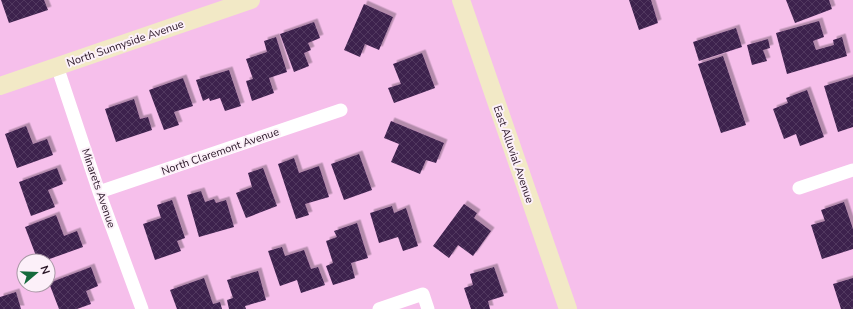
<svg xmlns="http://www.w3.org/2000/svg" width="853" height="309" font-family="'Nunito Sans',sans-serif">
<style>
.building{fill:url(#building-cross-hatch);filter:url(#shadow)}
.lines{fill:none;stroke-linecap:round;stroke-linejoin:round}
.street{stroke:#fff;stroke-width:13}
.secondary{stroke:#f2e9c6;stroke-width:18}
.labels{text-anchor:middle;stroke-width:4;stroke-linejoin:round;paint-order:stroke}
.street-label{font-size:11px;fill:#291526;stroke:#fcf0f9}
</style>
<defs>
<pattern id="building-cross-hatch" width="8" height="8" patternUnits="userSpaceOnUse"><rect width="8" height="8" fill="#3e204d"/><path d="M0 0l8 8M0 8l8-8" fill="none" stroke="#51375e"/></pattern>
<filter id="shadow"><feDropShadow dx="3.5" dy="-3.5" stdDeviation="0" flood-color="#0004"/></filter>
</defs>
<rect width="100%" height="100%" fill="#f6bfeb"/>
<path class="building" d="M1,0H44L48,10L9,23Z
M629,0H651L658,23L639,30Z
M786,0H829L832,9L795,23Z
M364,4L393,17L379,50L365,44L360,57L344,50Z
M819,21L824,37L813,41L816,50L834,45L833,40L842,37L847,56L787,74L776,33Z
M314,22L320,38L308,43L311,50L304,53L309,66L294,72L280,34Z
M736,28L742,47L699,61L693,42Z
M276,37L287,72L269,78L274,93L252,101L246,81L253,79L246,59L267,52L264,41Z
M768,39L770,48L763,50L767,61L752,65L747,45Z
M422,53L435,88L394,103L388,88L401,84L393,64Z
M723,56L746,125L721,133L698,64Z
M229,70L241,106L225,111L220,98L210,101L209,98L203,101L196,80Z
M853,77V127L838,132L824,86Z
M183,78L193,106L174,112L179,125L164,130L149,90Z
M807,90L824,137L800,146L796,134L784,139L773,109L788,103L786,98Z
M134,99L140,119L148,117L152,130L116,142L105,109Z
M391,121L444,143L436,163L426,160L420,174L391,162L399,144L384,138Z
M26,126L33,144L47,139L53,155L17,168L5,134Z
M359,154L372,190L344,200L331,164Z
M294,158L299,173L319,166L329,197L305,204L309,215L296,219L278,164Z
M57,168L63,184L48,190L55,207L31,216L19,182Z
M263,168L277,206L246,218L236,193L252,187L248,173Z
M201,191L205,202L214,199L216,203L226,200L234,227L199,237L187,195Z
M172,200L185,238L177,241L181,251L155,260L143,224L161,218L157,205Z
M844,202L853,229V249L822,259L811,225L825,221L821,210Z
M464,204L477,213L474,218L491,231L473,256L458,245L449,258L433,246Z
M392,206L394,213L406,208L418,246L403,251L398,237L379,243L370,213Z
M56,215L64,236L77,231L83,247L44,261H38L25,227Z
M357,223L368,258L351,263L355,278L333,285L326,266L333,263L326,241L337,237L334,231Z
M282,247L285,256L304,250L311,269L318,267L325,285L301,293L297,280L280,286L268,251Z
M91,267L98,286L86,291L91,304L77,309H59L49,283Z
M494,267L504,296L488,301L490,309H471L464,288L473,285L470,274Z
M258,271L266,300L245,306L246,309H229L227,300L233,298L227,280Z
M204,278L213,304L220,302L222,309H177L170,290Z
M853,278V309H841L833,284Z
M16,292L21,309H0V297Z"/>
<g class="lines">
<path class="street" d="M57,66L99,192L142,309
M799,188L853,170
M99,192L341,110
M379,309L423,294L428,309"/>
<path class="secondary" d="M461,0L568,309
M0,86L251,0"/>
</g>
<g class="labels">
<g class="street-label">
<text transform="translate(125 43) rotate(-19)" y="4">North Sunnyside Avenue</text>
<text transform="translate(220 151) rotate(-19)" y="4">North Claremont Avenue</text>
<text transform="translate(514 154) rotate(71)" y="4">East Alluvial Avenue</text>
<text transform="translate(99 188) rotate(71)" y="4">Minarets Avenue</text>
</g>
</g>
<g transform="translate(36 273) rotate(71)"><circle r="19" fill="#fcf0f9" stroke="#a898a5"/>
<path d="M0-3L7 15L0 10L-7 15Z" fill="#14693b"/>
<text y="-6" font-size="11" font-weight="bold" text-anchor="middle" fill="#291526">N</text>
</g>
</svg>
